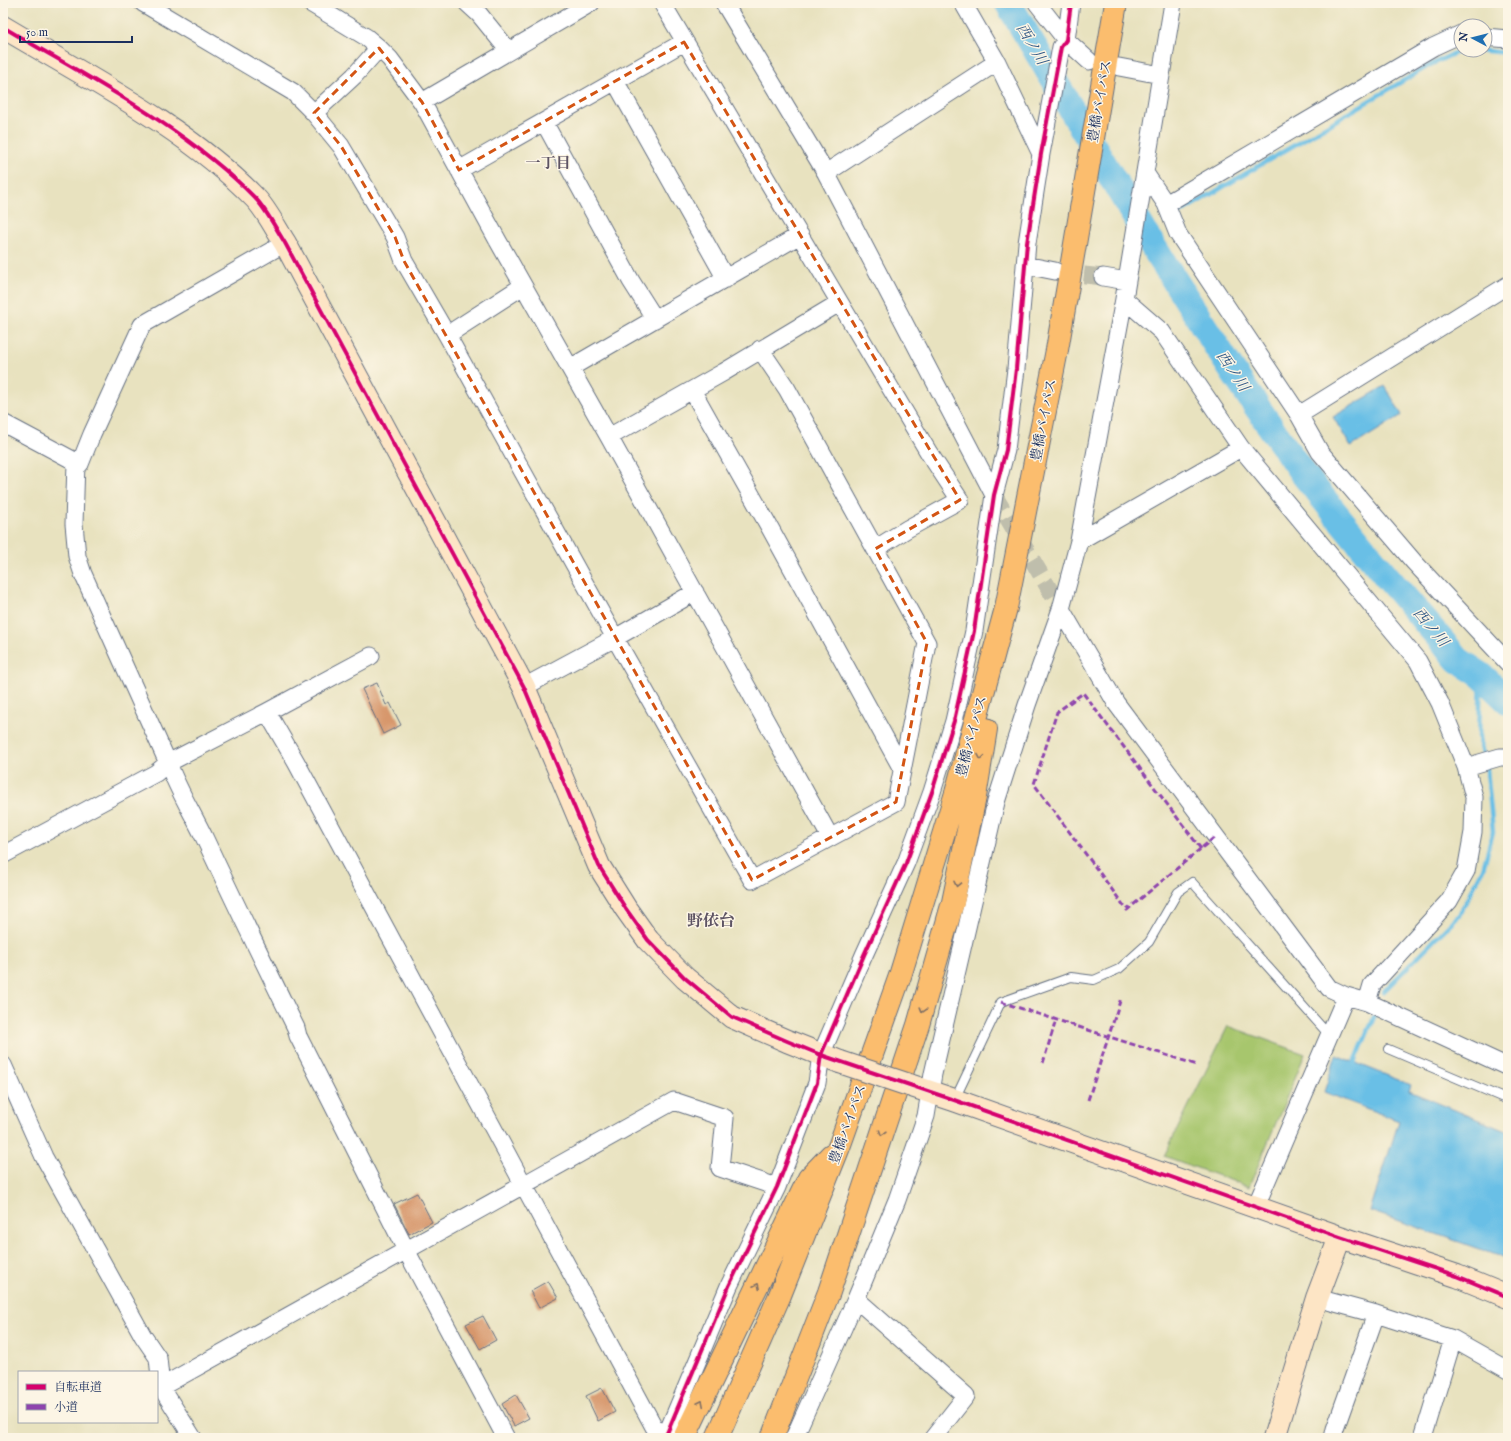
<svg xmlns="http://www.w3.org/2000/svg" width="1511" height="1441" font-family="'IM FELL English','Noto Serif JP',serif">
<style>
.green{fill:#a7c66d;stroke:#617a66}
.water{fill:#69bfe6;stroke:#4277a2}
.lines{fill:none;stroke-linecap:round;stroke-linejoin:round}
.stream{stroke:#69bfe6;stroke-width:4.5}
.river{stroke:#69bfe6;stroke-width:27}
.building{fill:#d7976c}
.street-tunnel{stroke:#bfbeac;stroke-width:17;stroke-dasharray:17 8;stroke-linecap:butt}
.lane-casing{stroke:#636e80;stroke-width:10}
.street-casing{stroke:#636e80;stroke-width:19}
.secondary-casing{stroke:#636e80;stroke-width:24}
.highway-casing{stroke:#636e80;stroke-width:24}
.lane{stroke:#fff;stroke-width:8}
.street{stroke:#fff;stroke-width:17}
.secondary{stroke:#fde5c5;stroke-width:22}
.highway{stroke:#fbbd6e;stroke-width:22}
.secondary-bridge-casing{stroke:#636e80;stroke-width:24;stroke-linecap:butt}
.secondary-bridge{stroke:#fde5c5;stroke-width:22}
.quiet{stroke:#8e44ad;stroke-width:3;stroke-dasharray:6 3;stroke-linecap:butt}
.cycleway-casing{stroke:#fcf5e5;stroke-width:6}
.cycleway{stroke:#d6006c;stroke-width:4}
.oneway{stroke:#806f65}
.marked{fill:none;stroke:#d45514;stroke-width:3;stroke-dasharray:8 5;stroke-linejoin:round}
.labels{text-anchor:middle;stroke-width:3;stroke-linejoin:round;paint-order:stroke}
.street-label{font-size:14px;fill:#1b2f5e;stroke:#fcf5e5}
.water-label{font-size:15px;font-style:italic;fill:#325a87;stroke:#fcf5e5}
.neighbourhood-label{font-size:15px;font-weight:bold;fill:#5d5363;stroke:#fcf5e5}
.quarter-label{font-size:16px;font-weight:bold;fill:#5d5363;stroke:#fcf5e5}
</style>
<rect width="100%" height="100%" fill="#fcf5e5"/>
<filter id="ink" filterUnits="userSpaceOnUse"><feTurbulence type="fractalNoise" baseFrequency=".025" numOctaves="2"/><feDisplacementMap in="SourceGraphic" scale="8" xChannelSelector="R" yChannelSelector="G"/><feConvolveMatrix kernelMatrix="1 2 1 2 8 2 1 2 1" color-interpolation-filters="sRGB"/></filter>
<filter id="wash" filterUnits="userSpaceOnUse"><feTurbulence type="fractalNoise" baseFrequency=".012" numOctaves="4" result="noise"/><feDisplacementMap in="SourceGraphic" scale="16" xChannelSelector="R" yChannelSelector="G"/><feGaussianBlur stdDeviation="0.9" result="paint"/><feColorMatrix in="noise" values="0 0 0 0 0 0 0 0 0 0 0 0 0 0 0 0 0 1.4 0 .05"/><feComposite in="paint" operator="in"/></filter>
<g filter="url(#wash)">
<rect width="100%" height="100%" fill="#e8e2bf"/>
<path class="green" d="M1228,1026L1305,1054L1249,1187L1164,1156Z"/>
<path class="water" d="M1385,386L1402,415L1351,447L1333,417Z
M1336,1055L1411,1085L1409,1091L1508,1132V1259L1370,1211L1399,1121L1324,1092Z"/>
<g class="lines">
<path class="stream" d="M1477,50L1508,53
M1179,213L1430,65L1457,52L1474,50
M1383,992L1459,915L1483,869L1493,832L1487,770L1479,738L1481,675
M1355,1062L1374,1017"/>
<path class="river" d="M1008,3L1149,240L1233,372L1301,471L1387,577L1458,660L1481,675L1508,701"/>
</g>
<g id="blocks">
<path class="building" d="M377,683L386,705L390,703L401,725L383,734L362,689Z
M417,1193L432,1222L409,1234L394,1204Z
M548,1281L558,1298L539,1308L530,1291Z
M483,1316L496,1340L480,1349L466,1324Z
M602,1388L615,1412L598,1421L586,1396Z
M516,1395L529,1418L514,1426L502,1404Z"/>
</g>
</g>
<g filter="url(#ink)">
<use href="#blocks" fill-opacity="0" stroke="#636e80" stroke-width="1"/>
<g class="lines">
<path class="street-tunnel" d="M1059,272L1103,277
M994,495L1061,609"/>
<g class="lane-casing">
<path id="lane" d="M1388,1049L1508,1100
M955,1099L1001,1002L1071,977L1094,980L1119,969L1149,942L1178,892L1192,882L1329,1035"/>
</g>
<g class="street-casing">
<path id="street" d="M143,3L293,92L314,113L341,146L395,237L404,261L447,335L615,638L752,880L896,802L927,643L787,389L760,349
M310,3L366,37L379,48L390,59L422,102L498,241L609,437L830,837
M467,3L479,14L509,51
M662,3L929,453L960,500L907,529L875,549
M724,3L826,173L994,495
M963,3L997,62L1041,154
M1037,3L1066,40L1089,61
M1485,37L1508,39
M1119,67L1161,75
M615,81L726,279
M422,102L591,3
M314,113L354,76L379,48
M544,122L631,281L655,319
M459,170L684,42
M826,173L997,62
M1145,173L1166,204L1178,234L1299,415L1320,452L1414,562L1508,663
M1166,204L1433,47L1461,34
M1025,265L1055,271
M1103,277L1127,281
M1124,299L1162,332L1241,448L1418,661L1440,703L1466,767L1474,797L1473,832L1466,871L1449,901L1372,985L1367,1002
M447,335L523,286
M570,368L800,235
M692,390L770,528L902,769
M1299,415L1508,285
M3,423L80,464L92,434L142,325L285,243
M609,437L724,372L839,303
M76,463L74,524L77,556L83,574L168,763C178,790 193,814 205,839C235,903 265,965 296,1028L298,1036L406,1250L506,1438
M1079,541L1241,448
M1061,609L1116,703L1329,988L1346,996L1367,1002L1508,1067
M524,687L615,638L695,592
M267,712L296,762L654,1427L666,1436
M1466,767L1500,757H1508
M3,855L156,773L168,763L267,712L371,656
M3,1065L44,1157L143,1336L158,1358L161,1387L193,1438
M1256,1206L1346,996
M1317,1298L1376,1314L1453,1339L1508,1370
M856,1299L966,1396L933,1438
M161,1387L674,1101L725,1118L720,1168L777,1187
M665,1438L729,1286L777,1187L817,1083L821,1055L864,955L906,863L932,792L954,721L974,631L994,495L1006,450L1016,369L1027,243L1041,154L1061,47L1066,40L1071,3
M794,1438L856,1299L897,1200L926,1116L933,1074L996,802L1027,705L1061,609L1079,541L1124,299L1173,3
M1333,1438L1335,1429L1376,1314
M1423,1438L1453,1339"/>
</g>
<g class="secondary-casing">
<path id="secondary" d="M3,27C88,78 186,127 255,198C266,209 276,229 285,243L524,687L599,866L626,909L648,940L685,978L732,1017L787,1041L840,1062
M909,1085L954,1100L1340,1237L1457,1276L1508,1297
M1274,1438L1317,1298L1340,1237"/>
</g>
<g class="highway-casing">
<path id="highway" d="M684,1438L809,1178L831,1155
M717,1438L780,1295L839,1147L900,976L956,793L1006,608L1057,350L1116,3
M772,1438L829,1292L918,1025L953,902L975,797L986,729"/>
</g>
<use href="#lane" class="lane"/>
<use href="#street" class="street"/>
<use href="#secondary" class="secondary"/>
<use href="#highway" class="highway"/>
<g class="secondary-bridge-casing">
<path id="secondary-bridge" d="M840,1062L909,1085"/>
</g>
<use href="#secondary-bridge" class="secondary-bridge"/>
<path class="quiet" d="M1201,849L1083,693L1057,712L1034,784L1127,910L1216,836
M1001,1002L1197,1065
M1043,1063L1056,1020
M1088,1100L1121,998"/>
<g class="cycleway-casing">
<path id="cycleway" d="M3,27C88,78 186,127 255,198C266,209 276,229 285,243L524,687L599,866L626,909L648,940L685,978L732,1017L787,1041L821,1055L954,1100L1340,1237L1457,1276L1508,1297
M665,1438L729,1286L777,1187L817,1083L821,1055L864,955L906,863L932,792L954,721L974,631L994,495L1006,450L1016,369L1027,243L1041,154L1061,47L1066,40L1071,3"/>
</g>
<use href="#cycleway" class="cycleway"/>
</g>
<defs><path id="oneway-chevron" d="M-2-3.5L2.5 0L-2 3.5" fill="none" stroke-width="1.6" stroke-linecap="round" stroke-linejoin="round"/></defs>
<g class="oneway">
<use href="#oneway-chevron" transform="translate(981 757) rotate(99)"/>
<use href="#oneway-chevron" transform="translate(957 884) rotate(102)"/>
<use href="#oneway-chevron" transform="translate(923 1010) rotate(106)"/>
<use href="#oneway-chevron" transform="translate(882 1133) rotate(109)"/>
<use href="#oneway-chevron" transform="translate(757 1286) rotate(-64)"/>
<use href="#oneway-chevron" transform="translate(701 1403) rotate(-64)"/>
</g>
</g>
<path class="marked" d="M684,42L960,500L875,549L927,643L896,802L752,880L404,261L395,237L341,146L314,113L379,48L422,102L459,170Z"/>
<g class="labels">
<g class="street-label">
<text transform="translate(1099 101) rotate(-80)" y="5">豊橋バイパス</text>
<text transform="translate(1043 420) rotate(-79)" y="5">豊橋バイパス</text>
<text transform="translate(971 736) rotate(-75)" y="5">豊橋バイパス</text>
<text transform="translate(847 1124) rotate(-70)" y="5">豊橋バイパス</text>
</g>
<g class="water-label">
<text transform="translate(1032 44) rotate(59)" y="5">西ノ川</text>
<text transform="translate(1233 371) rotate(56)" y="5">西ノ川</text>
<text transform="translate(1431 627) rotate(50)" y="5">西ノ川</text>
</g>
<g class="neighbourhood-label">
<text x="548" y="168">一丁目</text>
</g>
<g class="quarter-label">
<text x="711" y="926">野依台</text>
</g>
</g>
<rect width="1511" height="1441" fill="none" stroke="#fcf5e5" stroke-width="16"/>
<rect x="18" y="1371" width="140" height="52" fill="#fcf5e5" stroke="#a2a6af"/>
<rect x="26" y="1384" width="20" height="6" fill="#d6006c" stroke="#a2a6af"/>
<text x="54" y="1391" font-size="12" fill="#1b2f5e">自転車道</text>
<rect x="26" y="1404" width="20" height="6" fill="#8e44ad" stroke="#a2a6af"/>
<text x="54" y="1411" font-size="12" fill="#1b2f5e">小道</text>
<g transform="translate(1473 38) rotate(277)"><circle r="19" fill="#fcf5e5" stroke="#a2a6af"/>
<path d="M0-3L7 15L0 10L-7 15Z" fill="#1f6fb2"/>
<text y="-6" font-size="11" font-weight="bold" text-anchor="middle" fill="#1b2f5e">N</text>
</g>
<path d="M20 36v6h112v-6" fill="none" stroke="#1b2f5e" stroke-width="2"/>
<text x="26" y="36" font-size="12" fill="#1b2f5e" stroke="#fcf5e5" stroke-width="3" paint-order="stroke">50 m</text>
</svg>
